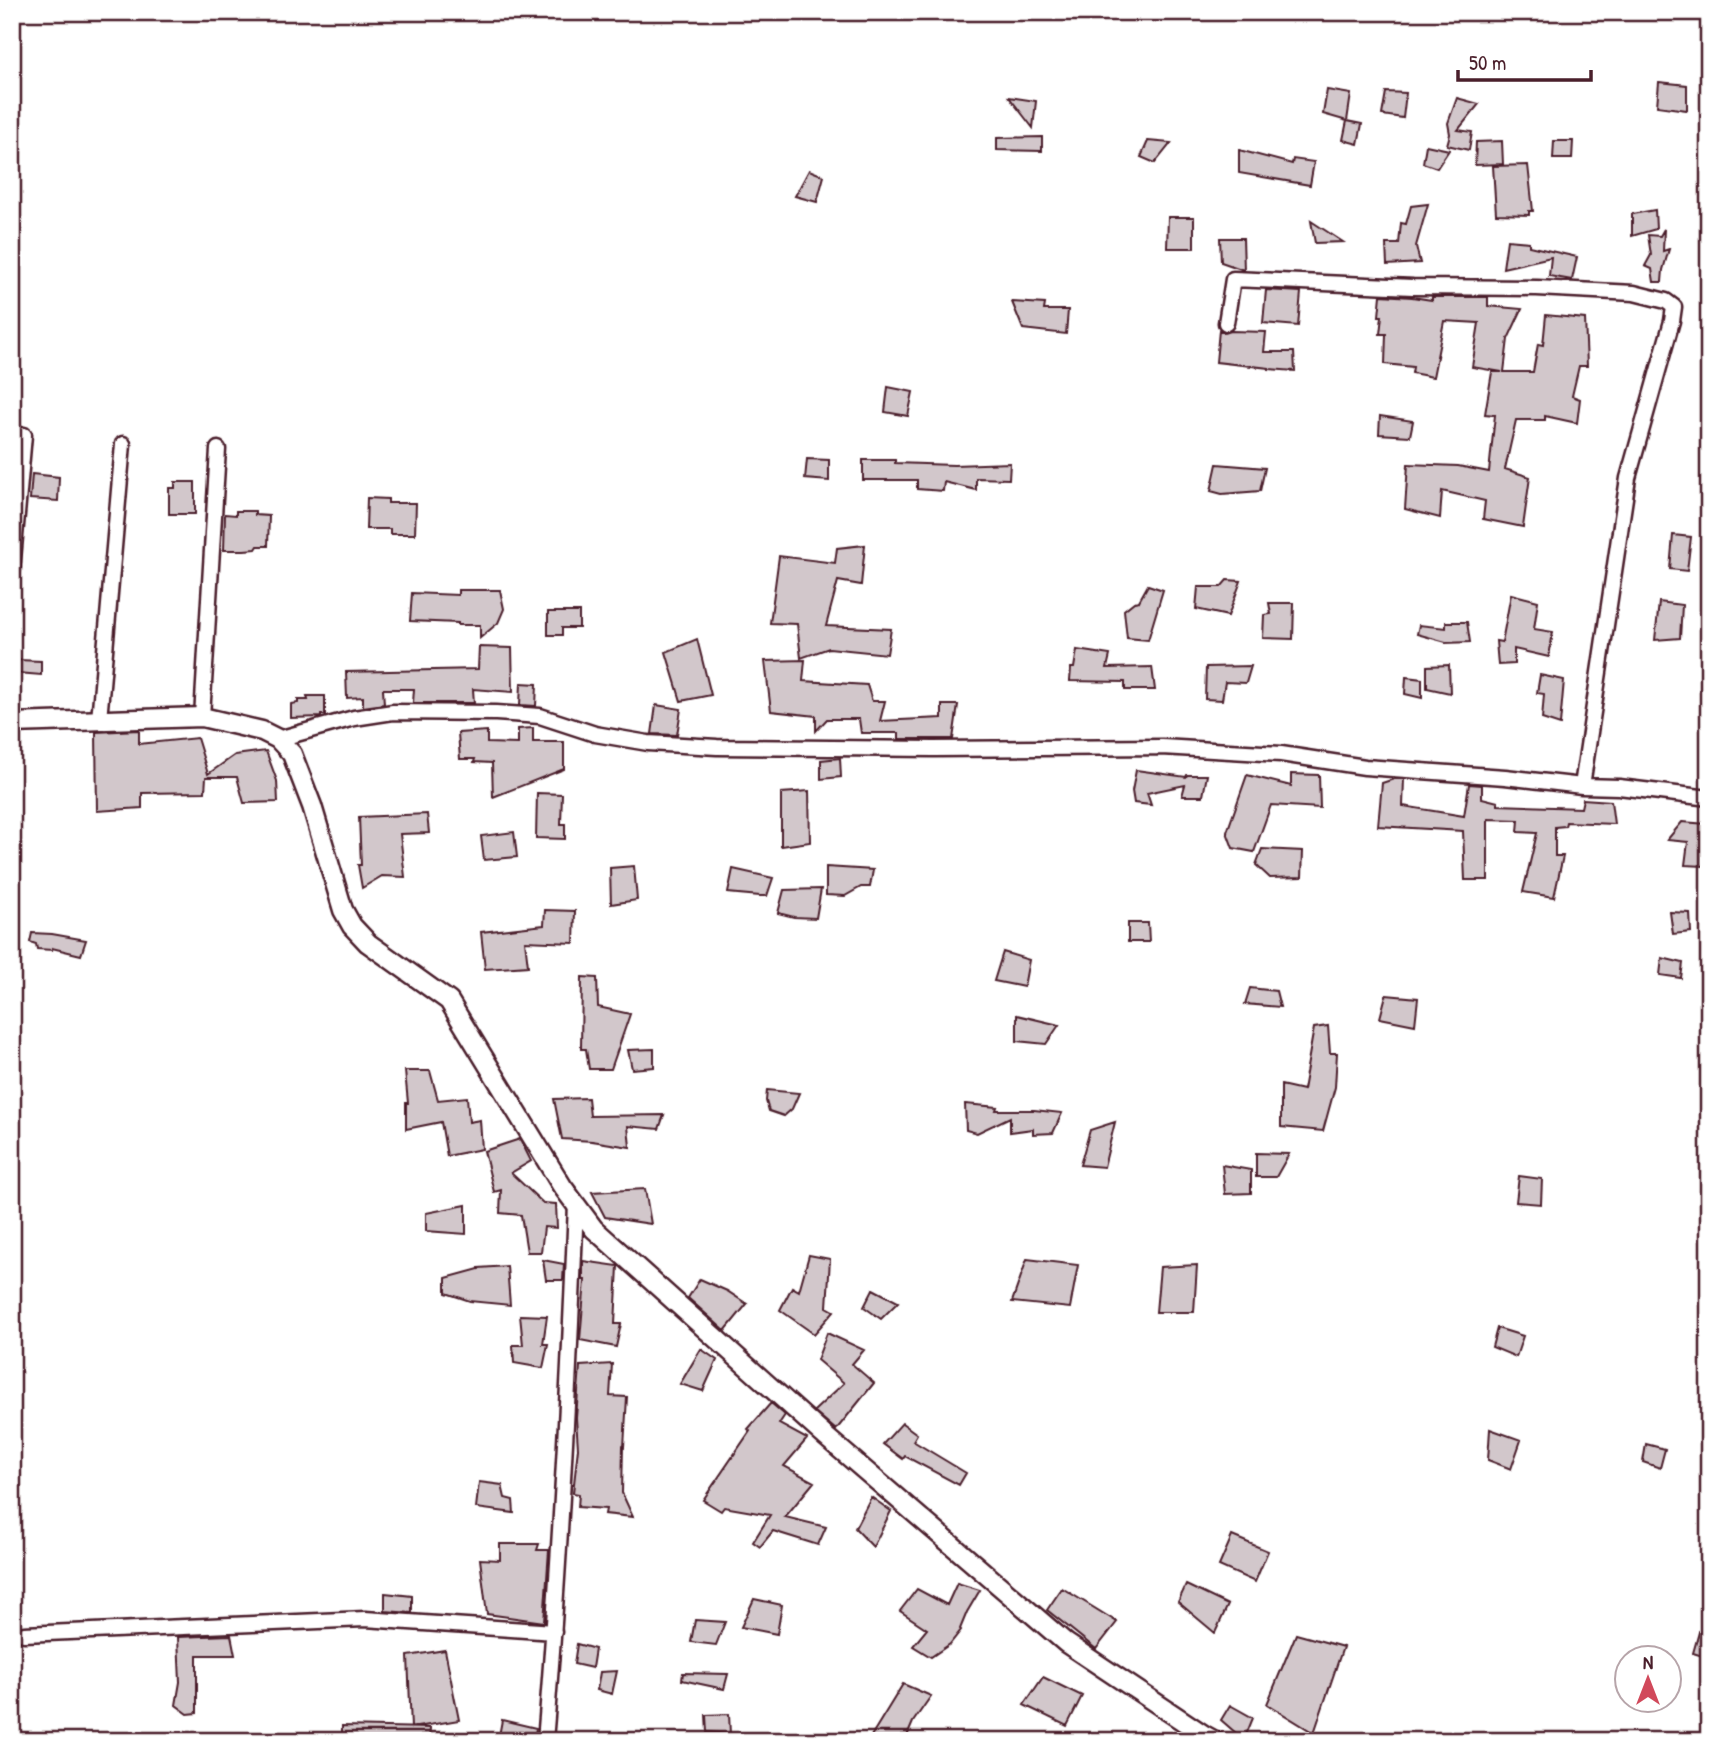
<svg xmlns="http://www.w3.org/2000/svg" width="1721" height="1753" font-family="'Patrick Hand',sans-serif">
<style>
.building{fill:#d2c7cb;stroke:#4a1f2b;stroke-width:2}
.lines{fill:none;stroke-linecap:round;stroke-linejoin:round}
.minor-casing{stroke:#4a1f2b;stroke-width:19}
.tertiary-casing{stroke:#4a1f2b;stroke-width:23}
.minor{stroke:#fff;stroke-width:14}
.tertiary{stroke:#fff;stroke-width:18}
</style>
<rect width="100%" height="100%" fill="#fff"/>
<filter id="ink" filterUnits="userSpaceOnUse"><feTurbulence type="fractalNoise" baseFrequency=".0143" numOctaves="2"/><feDisplacementMap in="SourceGraphic" scale="14" xChannelSelector="R" yChannelSelector="G"/><feConvolveMatrix kernelMatrix="1 2 1 2 8 2 1 2 1" color-interpolation-filters="sRGB"/></filter>
<g filter="url(#ink)">
<path class="building" d="M1659,82L1687,85V110L1657,106Z
M1327,90L1351,94L1347,121L1323,114Z
M1386,92L1406,93L1403,118L1382,115Z
M1009,97L1036,101L1033,128Z
M1457,98L1479,104L1458,130L1472,132L1469,150L1447,145L1450,134L1448,123Z
M1347,121L1362,124L1358,144L1343,140Z
M1042,137V151L997,150V138Z
M1148,141L1171,143L1155,163L1141,157Z
M1502,141L1503,164L1475,165L1476,142Z
M1554,141H1573L1572,159H1553Z
M1426,145L1449,150L1437,168L1423,163Z
M1239,150L1292,164L1293,159L1314,162L1310,185L1239,173Z
M1528,165L1533,211H1529V215L1496,214L1493,166Z
M809,170L824,176L817,202L795,196Z
M1428,204L1416,246L1420,263L1387,265L1386,244H1399L1401,223L1406,224L1411,206Z
M1655,210L1656,229L1632,236V214Z
M1168,217H1194V248H1167Z
M1311,221L1343,242L1315,243Z
M1664,229L1663,251L1669,249L1663,270L1662,282H1654L1652,269L1645,266L1651,255L1648,235L1660,236Z
M1220,238H1243L1244,270L1221,262Z
M1507,240L1529,242V246L1577,257L1572,280L1549,276L1551,257L1503,268Z
M1266,290L1301,292L1298,326L1263,323Z
M1381,295L1412,297L1432,300V297H1488V306L1522,309L1508,339L1504,372H1533L1538,344L1543,345L1546,315L1585,319L1587,366H1579L1572,396L1580,399L1577,423L1545,416V420H1516L1505,469L1530,477L1523,527L1483,519L1485,501L1442,491L1440,518L1405,509L1408,464L1458,466L1489,472L1495,415L1485,414L1492,372H1502L1472,367L1479,323L1444,321L1433,377L1412,373L1413,367L1385,364L1386,334H1380L1382,316H1379Z
M1012,302L1045,304L1044,310H1068L1066,334L1023,329Z
M1219,330L1225,333L1231,331L1266,332L1264,352H1294L1295,371L1269,369V368L1216,362Z
M888,387L913,392L908,416L885,412Z
M1380,416L1413,421L1410,436L1379,434Z
M807,459L829,460V481L805,479Z
M863,460H895V463L954,465L1010,463L1009,479L976,478V490L944,482L943,491L917,489V480H863Z
M1217,464L1265,468L1260,491L1222,494L1211,491Z
M32,474L59,477L58,501L30,499Z
M175,482H195V514H169V488H175Z
M367,498L388,499V503H416L415,534H390V529H366Z
M236,511H255V515L269,516L268,546H258L256,549L244,550H224L225,514L236,515Z
M1673,535L1691,537L1687,571L1670,569Z
M865,545L861,585L838,581L826,626L891,629L887,654L829,648L801,658L797,624L770,623L779,556L835,563L837,548Z
M1227,580L1241,581L1228,616L1196,609L1198,587H1221Z
M1148,585L1163,590L1148,640L1127,638L1124,610L1134,602L1139,601Z
M458,590H500L504,609L498,623L480,638V625H458V623L410,621L412,593L458,595Z
M1511,594L1538,601L1534,629L1553,632L1549,657L1514,649V664L1498,665L1496,641L1502,642Z
M1659,602L1682,605L1680,638L1655,640Z
M1269,603H1294L1293,639L1263,638L1264,615L1271,614Z
M548,612H579V628H562V635H548Z
M1446,622H1467L1470,642L1446,643V642L1417,634L1419,625L1446,628Z
M697,639L711,695L681,701L666,652Z
M479,647L512,648L513,692L473,689L474,703H413L414,689H383L384,704L363,707V697L347,698L346,672L478,669Z
M1077,650L1110,655L1107,668L1152,667L1155,690H1125V682L1070,681L1071,668H1074Z
M18,660L41,661V675L18,673Z
M805,660L803,681L867,685L872,701H885L880,721L942,718V705H958L953,739H899V733H861L859,719H827L816,731V716L771,711L765,661Z
M1449,665L1450,693L1427,688V666Z
M1251,666L1246,683L1225,682L1222,700L1205,699L1206,667Z
M1540,675L1564,680L1560,725L1542,719L1544,694L1537,693Z
M1406,677L1422,679V698L1405,694Z
M521,683L537,684L536,706L520,705Z
M307,696H325V715H321V717L291,718V704L298,703V700H308Z
M656,705L681,709L677,735L652,734Z
M533,728V742H564V769L493,797L492,763L474,762L475,759H460L458,733L487,731V743L518,744V729Z
M139,730V744L197,738L208,774L235,755L266,751L277,781L278,802L244,803L237,777H206L205,792L142,793V808L97,811L96,732Z
M840,758L841,777L821,779V760Z
M1136,770L1186,777L1187,775H1207L1203,796H1182L1185,785L1147,793L1151,805L1134,803L1132,791Z
M1291,774L1319,775L1320,808L1271,805L1254,852L1233,848L1227,832L1247,775L1291,786Z
M1394,779H1404L1403,806L1464,816L1469,784L1482,785V798L1498,802V805L1581,808L1583,799L1611,801L1614,824L1566,822L1565,826L1555,827V856H1563L1554,897L1523,892L1537,833L1518,832L1519,820L1488,819V880H1465L1463,831L1378,826L1382,783Z
M809,791L810,842L781,846V793Z
M537,793L562,794L561,824H565V839L536,838Z
M427,814L429,833L400,834L405,877L382,876L362,888L358,865H361L359,817Z
M1682,822L1707,824L1703,838L1704,866L1685,865L1688,842L1667,840Z
M514,832L517,857L484,860L481,836Z
M1262,849L1303,851L1302,877L1270,878L1256,865Z
M634,866L637,900L611,904L610,868Z
M826,867L873,870L870,887H861L845,896L826,895Z
M733,869L773,878L767,896H760L728,893Z
M821,889L816,918L794,917L778,913L784,890Z
M545,910L575,911L574,943L525,941L528,966L485,969L481,932L544,925Z
M1670,912L1690,913L1691,932L1673,934Z
M1128,923H1148L1149,942H1128Z
M32,933L52,934L86,940L81,955L52,948V950L37,949L36,944L30,942Z
M1003,952L1029,960L1024,987L994,981Z
M1662,958L1683,963L1681,978L1660,975Z
M582,977L597,978L598,1007L630,1014L611,1069H589L586,1049H581Z
M1250,988L1276,991L1280,1007L1245,1004Z
M1386,995L1418,998L1415,1025L1380,1018Z
M1017,1015L1059,1025L1046,1044L1017,1041Z
M1328,1026L1330,1053H1337L1335,1087L1323,1131L1281,1127V1085L1303,1090L1314,1028Z
M654,1049V1067L632,1069L628,1050Z
M405,1071H430L438,1100L467,1097L469,1122L480,1120L482,1149L447,1156L441,1122L406,1129V1103H408Z
M767,1090L799,1093L792,1109L784,1116L769,1111L766,1101Z
M588,1098L590,1116L664,1115L659,1129L628,1126L630,1147L592,1141L562,1139L554,1099Z
M965,1104L997,1107L996,1110H1034L1062,1113L1053,1133L1033,1134V1129L1010,1132V1117L977,1133L966,1130Z
M1115,1122L1104,1167L1080,1165L1090,1130Z
M520,1139L531,1161L511,1173L543,1203L556,1204L557,1228L544,1227L541,1252H527L521,1215L500,1213L501,1190L494,1192L484,1151Z
M1256,1153L1289,1154L1276,1177H1256Z
M1222,1165L1251,1170V1193L1225,1194Z
M1519,1176L1542,1179L1541,1204L1516,1202Z
M645,1189L651,1224L605,1217L592,1192Z
M466,1205V1234L426,1231V1213Z
M809,1255L830,1259L827,1307L834,1311L814,1334L780,1310L792,1287L799,1291Z
M1027,1259L1078,1265L1070,1308L1012,1302Z
M543,1260L564,1264L563,1280H546Z
M583,1261L618,1266L615,1324H621L616,1347L580,1340L585,1280H583Z
M1197,1265L1194,1312H1156L1160,1267Z
M507,1266L510,1305L470,1301L446,1293V1278L479,1269V1268Z
M700,1279L727,1291L747,1304L725,1331L688,1298Z
M873,1289L898,1302L881,1319L864,1307Z
M520,1315L547,1316L543,1344H548L543,1368L514,1363L513,1345H523Z
M1497,1328L1523,1336L1516,1357L1492,1347Z
M827,1333L864,1350L852,1364L874,1383L836,1430L814,1411L844,1383L817,1360Z
M701,1349L717,1360L703,1391L680,1384Z
M612,1364L610,1396L627,1397L624,1447L623,1446L622,1493L633,1517L605,1514L606,1509L578,1507L579,1494L573,1493L578,1448L576,1418L580,1366Z
M771,1403L785,1415L779,1424L807,1439L784,1466L814,1482L785,1517L826,1527L818,1545L773,1531L760,1547L753,1542L770,1515L724,1507L721,1511L703,1500L750,1431L748,1429Z
M902,1423L917,1434L913,1441L966,1473L959,1485L905,1456L903,1459L883,1444Z
M1490,1429L1521,1440L1511,1469L1488,1460Z
M1646,1444L1665,1449L1660,1468L1643,1462Z
M479,1482L502,1485L505,1498L513,1500L514,1513L476,1508Z
M871,1497L891,1511L873,1547L855,1528Z
M1232,1536L1268,1551L1255,1582L1219,1566Z
M500,1544H539L537,1550H549L544,1622L487,1614L480,1559L500,1560Z
M957,1583L980,1590L967,1612L960,1629L961,1630L950,1644L931,1657L913,1646L927,1629L900,1611L917,1589L947,1605Z
M1186,1585L1228,1605L1215,1633L1178,1602Z
M1062,1588L1117,1622L1096,1649L1047,1610Z
M385,1593L412,1596V1613L385,1611Z
M754,1599L782,1605L777,1634L741,1627Z
M1705,1611H1709V1658L1693,1653Z
M695,1620L725,1622L716,1645L691,1642Z
M1296,1634L1343,1647L1314,1733L1267,1704Z
M231,1635L235,1655H197V1713L188,1714L176,1705L180,1682L178,1637Z
M577,1644L595,1649L592,1668L574,1664Z
M445,1650L459,1720L411,1728L408,1656Z
M617,1671L612,1694L597,1690L600,1672Z
M683,1673L728,1674L724,1689L682,1680Z
M1043,1677L1082,1696L1067,1726L1024,1705Z
M903,1684L931,1696L913,1722L905,1741H868Z
M1230,1705L1253,1718L1244,1740L1221,1720Z
M729,1714L730,1734L707,1732L706,1715Z
M502,1720L536,1728L534,1741H498Z
M342,1726L430,1728L429,1741H342Z"/>
<g class="lines">
<g class="minor-casing">
<path id="minor" d="M1226,323L1233,279L1413,287L1537,288L1634,293L1666,301L1674,307L1672,321L1628,478L1582,786
M12,571L24,435
M202,717L218,449
M99,720L123,444
M278,739L354,718L393,712L496,713L540,716L595,734L648,743L717,747L934,749L1162,747L1281,754L1365,767L1505,777L1582,786L1619,787L1709,798
M24,1634L365,1619L554,1632
M545,1741C560,1562 569,1383 576,1204"/>
</g>
<g class="tertiary-casing">
<path id="tertiary" d="M12,723L202,717L262,731L278,739L292,754L312,806L343,910L352,926L368,943L449,1001L562,1186L594,1229L826,1437L1066,1643L1204,1735L1215,1741"/>
</g>
<use href="#minor" class="minor"/>
<use href="#tertiary" class="tertiary"/>
</g>
</g>
<rect width="1721" height="1753" fill="none" stroke="#fff" stroke-width="42"/>
<rect x="21" y="21" width="1679" height="1711" fill="none" stroke="#4a1f2b" stroke-width="2.5" filter="url(#ink)"/>
<g transform="translate(1648 1679)"><circle r="33" fill="#ffffff" stroke="#b7a5aa" stroke-width="2"/>
<path d="M0-5L12 26L0 18L-12 26Z" fill="#d1495b"/>
<text y="-10" font-size="19" font-weight="bold" text-anchor="middle" fill="#4a1f2b">N</text>
</g>
<path d="M1458 70v10h133v-10" fill="none" stroke="#4a1f2b" stroke-width="3.5"/>
<text x="1469" y="70" font-size="21" fill="#4a1f2b" stroke="#ffffff" stroke-width="5" paint-order="stroke">50 m</text>
</svg>
